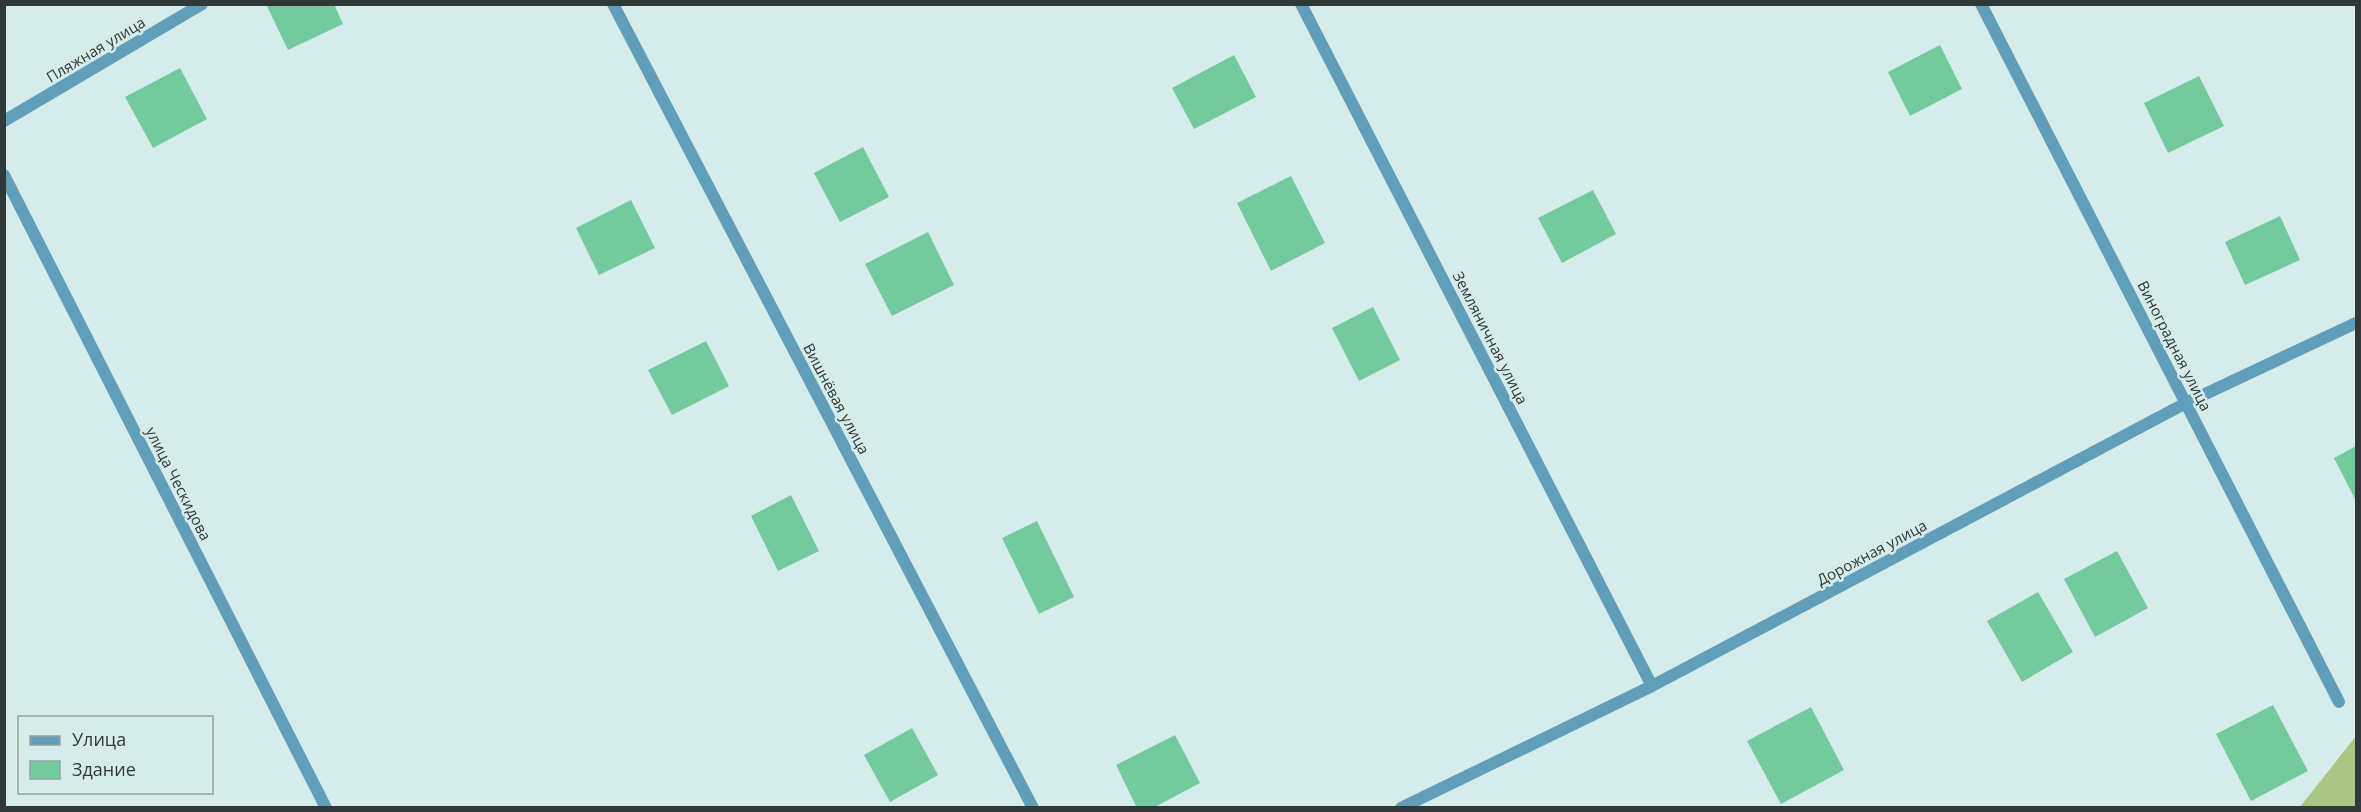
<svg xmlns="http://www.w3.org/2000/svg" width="2361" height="812" font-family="'Open Sans',sans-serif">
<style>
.green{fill:#aac585}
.building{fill:#74ca9f}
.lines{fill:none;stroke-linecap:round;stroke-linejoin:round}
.minor{stroke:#619eb9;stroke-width:12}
.labels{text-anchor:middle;stroke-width:5;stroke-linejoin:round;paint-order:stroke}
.street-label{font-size:15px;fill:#303838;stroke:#d6eceb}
</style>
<rect width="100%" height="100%" fill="#d6eceb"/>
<path class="green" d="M2356,736V807H2300Z"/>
<path class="building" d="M266,4H334L343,24L288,50Z
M1940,45L1962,89L1910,116L1888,72Z
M1234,55L1256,97L1194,129L1172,88Z
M180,68L207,119L153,148L125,97Z
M2199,76L2224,126L2168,153L2144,103Z
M863,147L889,197L840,222L814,173Z
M1291,176L1325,243L1271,271L1237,203Z
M1593,190L1616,234L1562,263L1538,218Z
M631,200L655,248L599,275L576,228Z
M2280,216L2300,260L2245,285L2225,242Z
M928,232L954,285L892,316L865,264Z
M1373,307L1400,360L1359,381L1332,328Z
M706,341L729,386L672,415L648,370Z
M2356,446V501L2334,458Z
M791,495L819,551L778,571L751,516Z
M1037,521L1074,597L1039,614L1002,538Z
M2117,551L2148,608L2095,637L2064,579Z
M2038,592L2073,652L2022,682L1987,621Z
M2273,705L2308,771L2251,801L2216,734Z
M1811,707L1844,770L1781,804L1747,741Z
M912,728L938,775L890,802L864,755Z
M1175,735L1200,783L1153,808H1137L1116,765Z"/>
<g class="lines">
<path class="minor" d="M613,4L1033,808
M1301,4L1652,686
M1981,4L2339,702
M4,121L202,4
M4,175L326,808
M1401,808L1652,686L2186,403L2356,323"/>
</g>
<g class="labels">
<g class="street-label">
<text transform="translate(96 50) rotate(-31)" y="5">Пляжная улица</text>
<text transform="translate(1490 338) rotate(63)" y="5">Земляничная улица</text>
<text transform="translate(2174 346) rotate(63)" y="5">Виноградная улица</text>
<text transform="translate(836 399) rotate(62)" y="5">Вишнёвая улица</text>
<text transform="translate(178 484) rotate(63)" y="5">улица Ческидова</text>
<text transform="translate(1872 553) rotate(-28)" y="5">Дорожная улица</text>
</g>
</g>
<rect width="2361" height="812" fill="none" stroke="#303838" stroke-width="12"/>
<rect x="18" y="716" width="195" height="78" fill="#d6eceb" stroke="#94a4a3" stroke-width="1.5"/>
<rect x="30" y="736" width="30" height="9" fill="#619eb9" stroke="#94a4a3" stroke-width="1.5"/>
<text x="72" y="746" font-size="18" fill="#303838">Улица</text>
<rect x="30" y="761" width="30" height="18" fill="#74ca9f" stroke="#94a4a3" stroke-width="1.5"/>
<text x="72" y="776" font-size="18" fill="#303838">Здание</text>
</svg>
